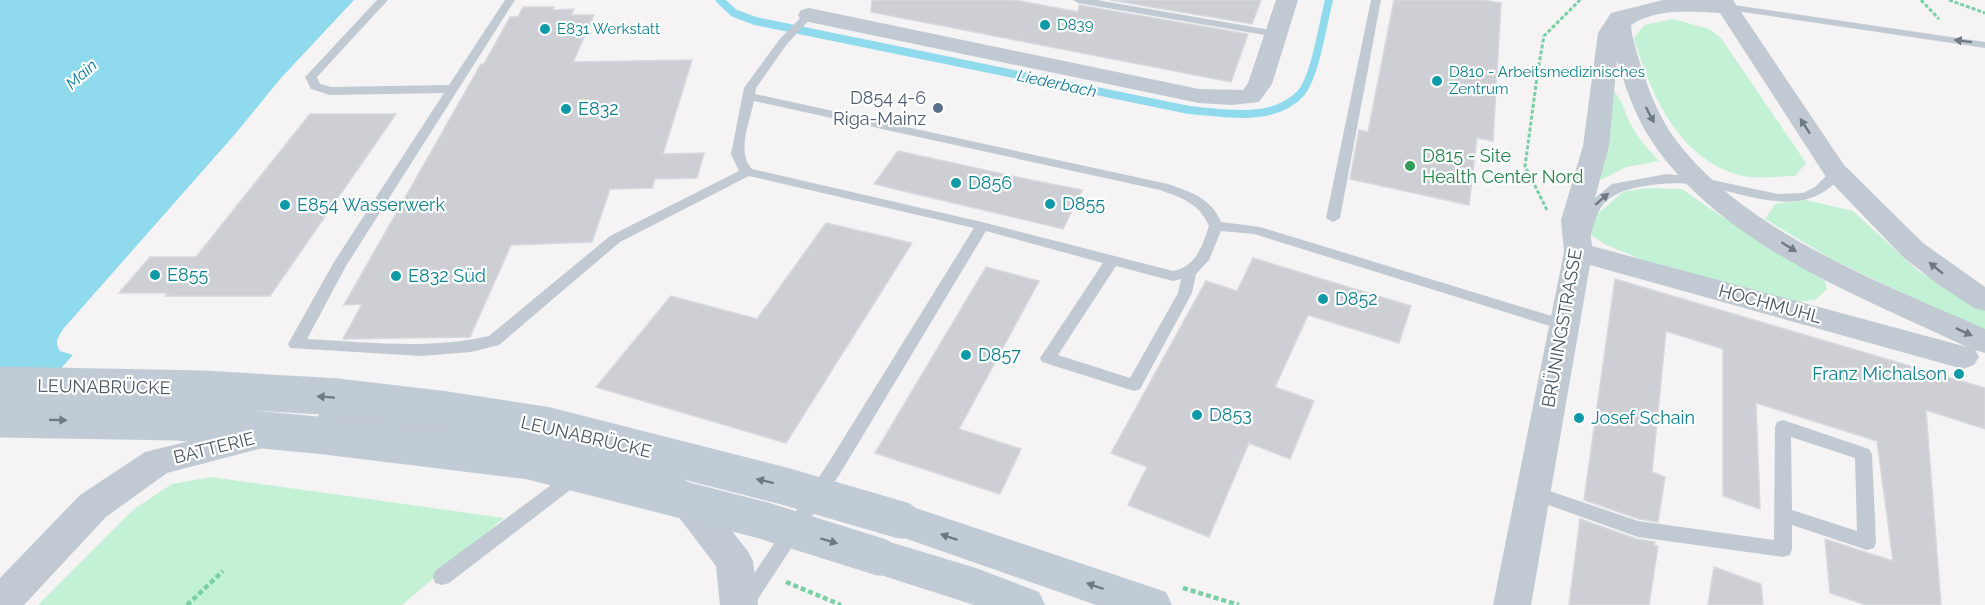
<svg xmlns="http://www.w3.org/2000/svg" width="1985" height="605" font-family="Raleway,sans-serif">
<style>
.green{fill:#c3f1d5}
.water{fill:#90daee}
.lines{fill:none;stroke-linecap:round;stroke-linejoin:round}
.stream{stroke:#90daee;stroke-width:8}
.building{fill:#cdcfd5;stroke:#d7d9de;stroke-width:1.5}
.path-far1{stroke:#7ad0a6;stroke-width:3;stroke-dasharray:4 2;stroke-linecap:butt}
.path{stroke:#7ad0a6;stroke-width:4.5;stroke-dasharray:5 3;stroke-linecap:butt}
.lane{fill:#c1cad2;fill-rule:evenodd}
.street{fill:#c1cad2;fill-rule:evenodd}
.secondary{fill:#c1cbd6;fill-rule:evenodd}
.secondary-bridge{stroke:#c1cbd6;stroke-width:37}
.oneway{fill:#6e7983}
.oneway2{fill:#6e7984}
.culture-dot{fill:#0f9aa8;stroke:#fff;stroke-width:2}
.service-dot{fill:#5c6f8a;stroke:#fff;stroke-width:2}
.leisure-dot{fill:#2e9e5b;stroke:#fff;stroke-width:2}
.labels{text-anchor:middle;stroke-width:4.5;stroke-linejoin:round;paint-order:stroke}
.far-culture-label{font-size:15px;fill:#0d838f;stroke:#fff;text-anchor:start}
.far-water-label{font-size:16px;font-style:italic;fill:#0c7c9b;stroke:#fff}
.service-label{font-size:18px;fill:#4e5e75;stroke:#fff;text-anchor:end}
.culture-label{font-size:18px;fill:#0d838f;stroke:#fff;text-anchor:start}
.leisure-label{font-size:18px;fill:#27864d;stroke:#fff;text-anchor:start}
.street-label{font-size:18px;fill:#4a5661;stroke:#fff}
</style>
<rect width="100%" height="100%" fill="#f5f3f3"/>
<path class="green" d="M1673,19L1709,29L1721,38L1806,163L1795,176C1778,176 1755,180 1739,175C1678,158 1650,93 1634,38L1644,25Z
M1613,90C1622,100 1624,110 1629,121C1637,137 1647,148 1659,161L1626,167L1593,184Z
M1647,188L1682,189L1718,214L1803,266L1825,281L1827,289L1815,300L1794,302L1646,261L1606,245L1591,235L1596,215L1623,192Z
M1806,200L1853,211L1917,270L1985,311V332L1833,260L1765,219L1775,204Z
M211,477L504,518L402,605H38L134,509L172,484Z"/>
<path class="water" d="M0,0H354L281,78L236,133L64,328C58,337 54,341 60,351L73,355L0,435Z"/>
<g class="lines">
<path class="stream" d="M720,0L734,13L755,21L1189,110C1224,113 1274,123 1301,93C1315,77 1323,23 1329,0"/>
</g>
<path class="building" d="M872,0H1015L1078,12L1079,5L1248,34L1231,82L871,12Z
M1110,0H1261L1252,24Z
M1394,0H1484L1501,3L1493,141L1477,138L1469,205L1350,179L1359,130L1368,132Z
M523,7H554L552,10L574,9L571,15H594L573,62L692,60L663,154L704,153L697,178L655,179L652,188L610,189L592,242L511,245L470,337L343,339L362,304L344,305L481,64H484L510,17H518Z
M310,114H396L270,296H165L168,293H119L150,257H196Z
M898,151L1031,180L1082,190L1063,229L874,184Z
M826,223L912,243L786,443L596,387L671,296L757,319Z
M1253,258L1411,306L1399,343L1308,315L1275,387L1314,401L1290,459L1249,443L1209,537L1128,505L1147,467L1111,453L1206,281L1237,291Z
M986,267L1039,281L959,429L1021,449L1000,494L875,453Z
M1615,279L1985,388V429L1926,410L1941,605H1866L1830,593L1825,539L1893,561L1877,441L1756,403L1760,509L1723,496V349L1666,331L1652,472L1665,477L1658,522L1639,519L1584,500Z
M1580,519L1637,539L1655,542L1654,545L1658,546L1649,605H1569Z
M1714,567L1761,584L1763,605H1708Z"/>
<g class="lines">
<path class="path-far1" d="M1921,0L1939,19
M1949,0L1985,13
M1547,210L1525,166L1538,70L1544,36L1580,0"/>
<path class="path" d="M786,582L841,605
M1183,588L1239,605
M187,605L223,571"/>
<path class="lane" d="M377,0H388L317,77L320,84L331,87L449,85L505,0H515L346,266L307,339C368,342 429,350 489,336L610,236L739,171L731,154L744,88L779,40L805,13L809,12L814,15L787,44L756,88L755,94L1168,184C1191,192 1211,198 1221,222L1260,227L1568,321L1571,325L1568,329L1563,330L1254,234L1221,231L1209,260L1196,274L1192,293L1140,389L1134,391L1042,362L1040,358L1103,263L986,231L841,472L754,605H733L829,462L974,228L749,176L620,242L499,345L471,352L421,356L290,348L288,344L334,262L444,93L330,95L311,89L305,77L307,75ZM754,101L1160,190C1182,198 1199,203 1209,226C1202,246 1197,266 1173,271L982,222L752,169C736,153 750,121 754,101ZM1116,266L1173,281L1181,279L1178,293L1130,378L1058,355Z
M1073,0H1097L1276,31L1282,34L1276,37L1078,3Z
M1371,0H1381L1340,218L1333,222L1326,218Z
M1727,4L1985,42V48L1723,9V5Z
M1837,169L1844,173C1805,224 1750,193 1698,185C1678,182 1660,183 1639,187C1625,190 1608,195 1600,209C1594,219 1593,233 1587,243H1577L1575,240L1589,203L1612,184L1667,174L1698,177L1778,194L1803,193L1815,187L1832,170Z
M1783,420L1869,449L1872,454L1876,542L1874,548L1867,550L1792,525V549L1790,555L1783,557L1638,537L1526,497L1523,492L1526,487L1532,485L1638,521L1774,540L1775,427L1777,422ZM1791,437L1855,458L1857,531L1792,510Z
M576,469L582,471L585,476L582,481L449,583L442,585L435,583L433,577L435,571L570,471Z"/>
<path class="street" d="M1276,0H1298L1272,84L1259,102L1231,105L1199,103L809,22L801,20L798,15L801,10L809,8L1199,89L1243,90L1248,83Z
M1663,0H1733L1844,165L1923,243L1985,287V311L1974,308L1939,285L1903,257L1826,177L1720,13C1690,11 1657,8 1631,25L1632,34C1640,67 1653,107 1673,136C1741,231 1882,283 1985,329V353L1975,350L1979,357L1974,365L1963,369L1590,265L1531,605H1493L1564,252L1561,220L1583,146L1598,33L1611,13ZM1617,61C1626,88 1635,116 1651,140C1719,244 1859,296 1967,347L1592,246L1589,220L1609,146Z
M333,407L482,419L629,449L697,487L747,550L753,561L758,605H720L716,566L671,507L609,471L482,445L333,433L321,429L316,420L321,411Z
M266,422L278,426L283,435L278,444L167,473L106,517L24,605H0V578L80,495L145,452Z"/>
<path class="secondary" d="M901,503L1166,592L1172,605H1096L887,532L881,520L887,508Z
M880,539L976,568L1039,592L1045,605H974L865,570L859,557L865,544Z"/>
<path class="secondary-bridge" d="M0,385L203,389L338,397L440,409L544,425L784,486L901,520
M0,419L178,422L316,435L530,461L762,520L880,557"/>
</g>
<defs><path id="oneway-solid" d="M-6-.8H1V-3.2L6.5 0L1 3.2V.8H-6Z" transform="scale(1.5)"/></defs>
<g class="oneway">
<use href="#oneway-solid" transform="translate(1963 41) rotate(-173)"/>
<use href="#oneway-solid" transform="translate(1650 115) rotate(62)"/>
<use href="#oneway-solid" transform="translate(1805 126) rotate(-123)"/>
<use href="#oneway-solid" transform="translate(1602 199) rotate(-41)"/>
<use href="#oneway-solid" transform="translate(1789 247) rotate(32)"/>
<use href="#oneway-solid" transform="translate(1936 268) rotate(-141)"/>
<use href="#oneway-solid" transform="translate(1964 332) rotate(25)"/>
</g>
<g class="oneway2">
<use href="#oneway-solid" transform="translate(326 397) rotate(-176)"/>
<use href="#oneway-solid" transform="translate(58 420) rotate(1)"/>
<use href="#oneway-solid" transform="translate(765 481) rotate(-166)"/>
<use href="#oneway-solid" transform="translate(949 537) rotate(-161)"/>
<use href="#oneway-solid" transform="translate(829 541) rotate(17)"/>
<use href="#oneway-solid" transform="translate(1095 586) rotate(-161)"/>
</g>
<g class="culture-dot">
<circle cx="1045" cy="25" r="6"/>
<circle cx="545" cy="29" r="6"/>
<circle cx="1437" cy="81" r="6"/>
<circle cx="566" cy="109" r="6"/>
<circle cx="956" cy="183" r="6"/>
<circle cx="1050" cy="204" r="6"/>
<circle cx="285" cy="205" r="6"/>
<circle cx="155" cy="275" r="6"/>
<circle cx="396" cy="276" r="6"/>
<circle cx="1323" cy="299" r="6"/>
<circle cx="966" cy="355" r="6"/>
<circle cx="1959" cy="374" r="6"/>
<circle cx="1197" cy="415" r="6"/>
<circle cx="1579" cy="418" r="6"/>
</g>
<circle class="service-dot" cx="938" cy="108" r="6"/>
<circle class="leisure-dot" cx="1410" cy="166" r="6"/>
<g class="labels">
<g class="far-culture-label">
<text x="1057" y="30">D839</text>
<text x="557" y="34">E831 Werkstatt</text>
<text x="1449" y="77">D810 - Arbeitsmedizinisches<tspan x="1449" dy="17">Zentrum</tspan></text>
</g>
<g class="far-water-label">
<text transform="translate(81 74) rotate(-42)" y="6">Main</text>
<text transform="translate(1057 83) rotate(12)" y="6">Liederbach</text>
</g>
<g class="service-label">
<text x="926" y="104">D854 4-6<tspan x="926" dy="21">Riga-Mainz</tspan></text>
</g>
<g class="culture-label">
<text x="578" y="115">E832</text>
<text x="968" y="189">D856</text>
<text x="1062" y="210">D855</text>
<text x="297" y="211">E854 Wasserwerk</text>
<text x="167" y="281">E855</text>
<text x="408" y="282">E832 Süd</text>
<text x="1335" y="305">D852</text>
<text x="978" y="361">D857</text>
<text x="1947" y="380" text-anchor="end">Franz Michalson</text>
<text x="1209" y="421">D853</text>
<text x="1591" y="424">Josef Schain</text>
</g>
<g class="leisure-label">
<text x="1422" y="162">D815 - Site<tspan x="1422" dy="21">Health Center Nord</tspan></text>
</g>
<g class="street-label">
<text transform="translate(1770 304) rotate(15)" y="6">HOCHMUHL</text>
<text transform="translate(1562 328) rotate(-80)" y="6">BRÜNINGSTRASSE</text>
<text transform="translate(104 387) rotate(1)" y="6">LEUNABRÜCKE</text>
<text transform="translate(586 437) rotate(13)" y="6">LEUNABRÜCKE</text>
<text transform="translate(214 448) rotate(-14)" y="6">BATTERIE</text>
</g>
</g>
</svg>
